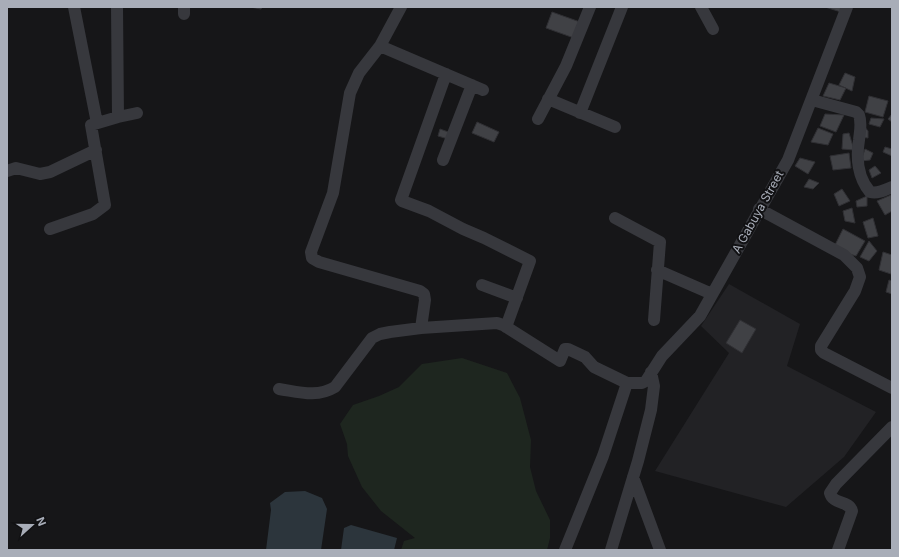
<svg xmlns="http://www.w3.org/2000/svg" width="899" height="557" font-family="Inter,sans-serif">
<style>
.built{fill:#222225}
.green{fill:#1e261f}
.water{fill:#2c353c}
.building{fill:#404145;stroke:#303034}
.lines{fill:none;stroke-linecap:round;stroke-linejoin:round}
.minor{stroke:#37383d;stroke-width:12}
.labels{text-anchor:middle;stroke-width:4;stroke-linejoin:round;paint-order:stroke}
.street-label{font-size:12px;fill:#a8adb8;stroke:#111113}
</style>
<rect width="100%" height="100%" fill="#161618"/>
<path class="built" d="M729,284L800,324L787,366L876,412L844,457L786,507L655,471L729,353L701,326Z"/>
<path class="green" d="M462,358L507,373L520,398L531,440L530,467L536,491L550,520V538L547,550H401L404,541L415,538L381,511L362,487L348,456L347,444L340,424L353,405L379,396L399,387L422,364Z"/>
<path class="water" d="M305,491L322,498L327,509L321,550H266L271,510L270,503L285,492Z
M351,525L397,538L394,550H341L344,528Z"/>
<path class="building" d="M250,7H262L261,9Z
M825,7H843L841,12Z
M552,12L580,22L574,38L546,28Z
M845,73L855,77L852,91L839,85Z
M829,83L846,88L840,100L823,96Z
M869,96L888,101L883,117L865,112Z
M825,114L844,115L836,132L820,126Z
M892,114V122L888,119Z
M871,118L884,119L880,127L869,124Z
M477,122L499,132L494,142L472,133Z
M864,126L868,131V138L862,137Z
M818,128L833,134L828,145L811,142Z
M440,129L451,133L448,139L438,136Z
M849,133L854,150L842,149L843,134Z
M885,147L892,149V156L883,152Z
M865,149L873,153L870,160L861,161Z
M849,153L851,168L833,170L830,156Z
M800,158L815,162L808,174L795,166Z
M875,166L881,173L872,178L869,170Z
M809,179L819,183L813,189L804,187Z
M842,189L850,201L839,206L834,194Z
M891,195L892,211L885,215L877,201Z
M867,196V206L857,207L856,201Z
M852,208L855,223L845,221L843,211Z
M873,218L878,236L868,238L863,222Z
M843,229L865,241L856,256L833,249Z
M869,241L877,251L869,261L860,257Z
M883,252L892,255V268L891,274L879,270Z
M889,280L892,281V294L886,292Z
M740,320L756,329L742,353L726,343Z"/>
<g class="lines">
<path class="minor" d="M74,7L97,123
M184,7V14
M401,7L380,46L359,73L350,93L333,193L311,252L312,258L319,262L420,291L424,294L425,300L421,328
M701,7L713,29
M380,46L483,90
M446,74L401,200L402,201L429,211L463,229L484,238L530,261L506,327
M548,99L615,127
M812,100L856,112L859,115C862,123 860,131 859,140C856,158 858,178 870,192C878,194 885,190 892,187
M580,113L622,7
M118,117L137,113
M538,119L566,66L590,7
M443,160L472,85
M7,171L16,168L40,174L50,172L96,150
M759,209L844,255L857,268L860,277L855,291L821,346V350L824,353L892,388
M615,218L660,242L654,320
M50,229L93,214L105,205L91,125L118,117L117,7
M657,270L712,294
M482,285L517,298
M279,389C299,392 317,398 335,387L372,338L380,334L390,332L421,328L497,323L503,325L560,361L565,349H568L585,357L594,367L627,383H642L646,381L662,356L700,316L788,160L847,7
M633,477L660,550
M565,550L603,456L627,383
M611,550L638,461L651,410L654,386L651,372
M838,550L852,511C849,500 833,505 830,493L836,484L892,427"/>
</g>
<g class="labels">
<g class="street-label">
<text transform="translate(758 212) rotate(-61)" y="4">A Gabuya Street</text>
</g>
</g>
<rect width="899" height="557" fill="none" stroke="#a8adb8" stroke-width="16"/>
<g transform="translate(32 525) rotate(69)" stroke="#111113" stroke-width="3" paint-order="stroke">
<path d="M0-3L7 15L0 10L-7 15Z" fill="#a8adb8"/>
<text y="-6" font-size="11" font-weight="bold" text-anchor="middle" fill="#a8adb8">N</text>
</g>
</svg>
